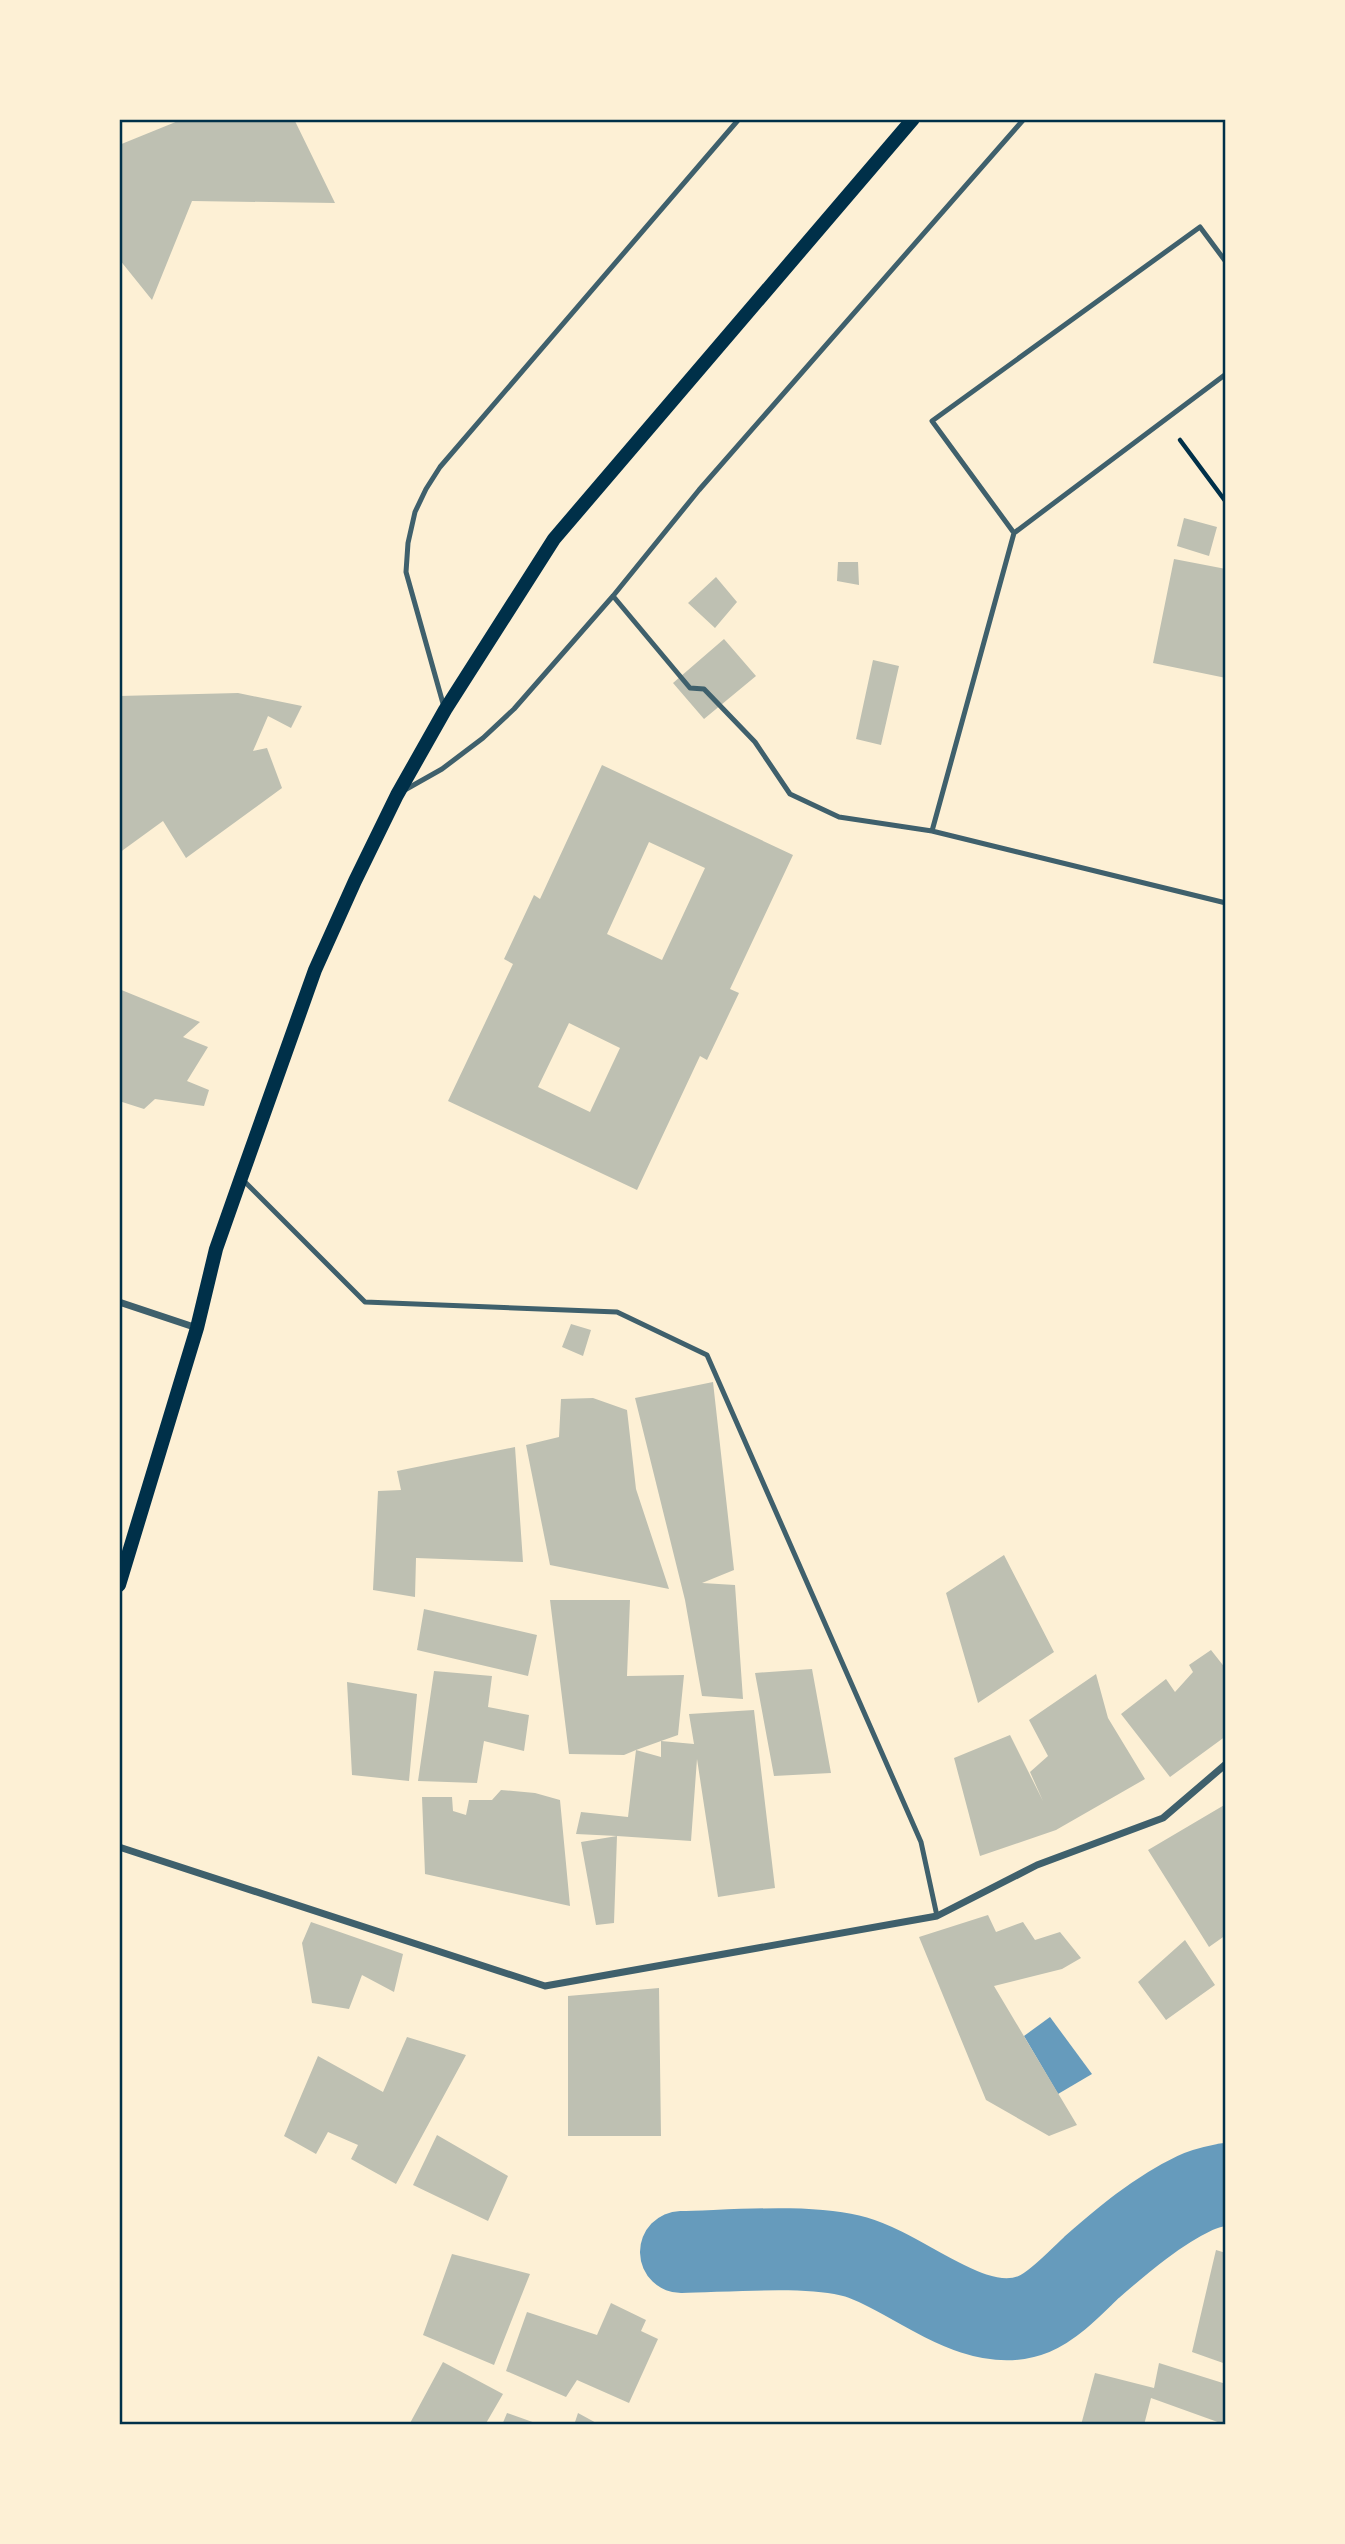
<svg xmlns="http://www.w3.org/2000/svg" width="1345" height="2544" font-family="Figtree,sans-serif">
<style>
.water{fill:#669bbc}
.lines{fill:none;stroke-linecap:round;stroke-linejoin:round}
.river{stroke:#669bbc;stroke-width:82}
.building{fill:#bec0b2;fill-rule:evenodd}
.path{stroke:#003049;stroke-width:4.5}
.service{stroke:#3f606c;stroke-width:5}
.minor{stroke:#3f606c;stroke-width:7}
.secondary{stroke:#003049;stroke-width:14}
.neatline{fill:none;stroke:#003049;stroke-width:2.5}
</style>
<rect width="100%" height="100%" fill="#fdf0d5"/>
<path class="water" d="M1050,2017L1092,2074L1058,2094L1024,2036Z"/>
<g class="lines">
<path class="river" d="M681,2252C731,2251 809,2244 856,2257C910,2273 975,2338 1034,2314C1055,2305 1075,2283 1092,2267C1123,2240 1157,2211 1195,2193C1205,2188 1216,2186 1226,2184"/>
</g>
<path class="building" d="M183,119H294L335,203L192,201L152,300L119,259V145Z
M1184,518L1217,527L1209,556L1177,546Z
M1174,559L1226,569V678L1153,663Z
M838,562H858L859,585L837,581Z
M716,577L737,602L715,628L688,603Z
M724,639L756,676L704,719L673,683Z
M873,660L899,666L881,745L856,739Z
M238,693L302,706L291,728L268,716L253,751L267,748L282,788L186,858L163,821L119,853V696Z
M602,765L793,855L730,989L739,993L707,1060L700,1056L637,1190L448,1101L513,964L504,959L534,895L540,899ZM649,842L705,868L662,960L607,934ZM569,1023L620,1048L590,1112L538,1087Z
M119,989L200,1022L183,1037L208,1047L187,1081L209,1090L204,1106L155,1099L144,1109L119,1101Z
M571,1324L591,1330L583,1356L562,1347Z
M713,1382L734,1570L702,1583L735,1585L743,1699L702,1696L685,1600L635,1398Z
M593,1398L627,1410L636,1489L669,1589L550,1565L526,1445L559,1437L561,1399Z
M515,1447L523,1562L416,1558L415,1597L373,1590L378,1491L401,1490L397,1471Z
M1004,1555L1054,1652L978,1703L946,1593Z
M550,1600H630L627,1676L684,1675L678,1735L661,1741L694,1744L689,1714L754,1710L775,1888L718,1897L697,1759L691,1841L617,1836L614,1923L596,1925L581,1842L617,1836L576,1834L581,1812L628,1817L636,1750L624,1755L569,1754ZM661,1741V1757L636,1750Z
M424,1609L537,1635L528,1676L417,1650Z
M1211,1650L1226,1669V1736L1170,1777L1121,1714L1166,1679L1175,1692L1193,1672L1189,1665Z
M812,1669L831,1773L774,1776L755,1673Z
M434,1671L492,1676L488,1707L529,1715L524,1751L484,1741L477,1783L418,1781Z
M1096,1674L1108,1718L1145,1779L1056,1830L980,1856L954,1758L1010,1735L1043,1801L1030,1772L1048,1756L1029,1720Z
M347,1682L417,1694L409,1781L352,1775Z
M501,1790L535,1793L560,1800L570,1906L425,1874L422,1797H452L453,1811L466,1815L469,1800H492Z
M1226,1804V1935L1209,1947L1148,1850Z
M988,1915L996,1932L1023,1922L1035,1940L1060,1932L1081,1958L1062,1969L994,1986L1077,2125L1049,2136L986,2100L919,1937Z
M311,1922L403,1954L394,1992L362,1975L349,2009L312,2003L302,1943Z
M1185,1940L1215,1985L1166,2020L1138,1982Z
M659,1988L661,2136H568V1996Z
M407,2037L466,2055L396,2184L351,2159L358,2145L328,2132L316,2154L284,2136L318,2056L383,2092Z
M437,2135L508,2176L488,2221L413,2185Z
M1216,2250L1226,2253V2364L1192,2352Z
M452,2254L530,2274L494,2365L423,2335Z
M611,2303L646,2320L641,2331L658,2339L629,2403L577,2380L566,2397L506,2371L527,2312L597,2335Z
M443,2362L503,2394L485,2425H409Z
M1159,2363L1226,2384V2425L1151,2398L1144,2425H1081L1095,2373L1154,2388Z
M507,2413L541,2425H502Z
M578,2413L600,2425H574Z"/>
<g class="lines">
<path class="path" d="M1180,440L1226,502"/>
<path class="service" d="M1014,533L932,421L1200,227L1226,262
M613,596L690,688L704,689L755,742L790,794L839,817L932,831L1226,903
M444,707L406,572L408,543L415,512L426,489L440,467L739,119
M403,791L442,769L483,738L514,709L613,596L699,490L1024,119
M932,831L1014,533L1226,374
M243,1180L365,1302L617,1312L707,1355L921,1842L937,1916"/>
<path class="minor" d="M119,1302L197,1328
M119,1847L545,1986L937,1916L1037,1865L1163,1818L1226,1764"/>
<path class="secondary" d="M119,1585L197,1328L216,1249L241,1178L315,970L355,881L397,795L445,710L554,539L913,119"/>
</g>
<rect width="1345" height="2544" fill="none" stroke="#fdf0d5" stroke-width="242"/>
<rect x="121" y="121" width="1103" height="2302" class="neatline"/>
</svg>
